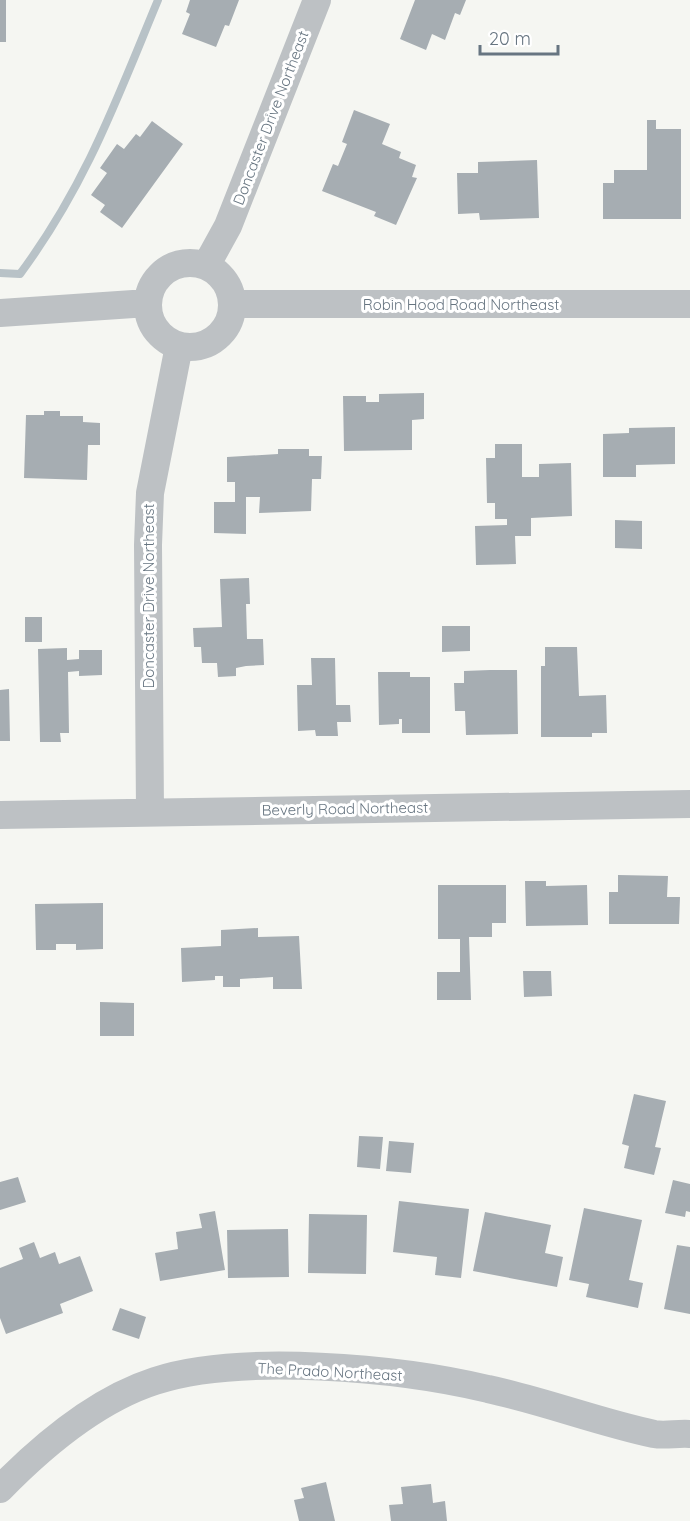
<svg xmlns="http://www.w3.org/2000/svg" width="690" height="1521" font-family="Quicksand,sans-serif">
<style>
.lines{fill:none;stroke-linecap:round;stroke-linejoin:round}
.stream{stroke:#b8c2c7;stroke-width:8}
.building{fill:#a6adb2}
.minor{stroke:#bdc1c4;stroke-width:28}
.labels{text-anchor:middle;stroke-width:6;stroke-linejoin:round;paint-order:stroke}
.street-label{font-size:15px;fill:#677581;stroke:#fff}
</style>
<rect width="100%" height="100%" fill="#f5f6f2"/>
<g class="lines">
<path class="stream" d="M0,273L20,274C86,185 116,101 158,0"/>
</g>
<path class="building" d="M0,0H6V42H0Z
M190,0H239L229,26L225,25L216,47L182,34L190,14L186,12Z
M415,0H466L460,15L455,13L445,40L432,34L426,50L400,39Z
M354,110L390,124L382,144L401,152L399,158L416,165L412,177L417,178L396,225L374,216L376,212L322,191L333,164L338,166L347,144L342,142Z
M647,120H656V129H681V219H603V183H614V170H647Z
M152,121L183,144L122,228L100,212L105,205L91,195L107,173L100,168L117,144L124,149L136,134L140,137Z
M537,160L539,218L480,220L479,213L458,214L457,173H478V162Z
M424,393V419L412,420V450L344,451L343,396H366V402H379V394Z
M44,411H60V416H83V422L100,423V445H88L87,480L24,478L26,415H44Z
M675,427V464L636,465V477H603V434L629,433V428Z
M495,444H522V477H539V464L571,463L572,516L531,518V536H515L516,564L476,565L475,526L507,525V519H495V503H487L486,458H495Z
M278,449H309V456H322L321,479H312L311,511L259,513L260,497H246V534L214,533V502H235V482H227V457L278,454Z
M615,520L642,521V549L615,548Z
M249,578L250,604H246L247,639H263L264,665L246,666L236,668V676L218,677L217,663H202L201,647H194L193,628L222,627L220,579Z
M25,617H42V642H25Z
M442,626H470V651L442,652Z
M545,647H577L579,696L606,695L607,733H592V737H541V666H545Z
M67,648V660L79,659V650H102V675L79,676V671L68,672L69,733H60L61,742H40L38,649Z
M311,658H335L336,705H350L351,722H337L338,736H316L315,730L298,731L297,685H312Z
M490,670H517L518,734L466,735L465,711H455L454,683H464V671Z
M378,672H410V677H430V733H402V719H399V724L379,725Z
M9,689L10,741H0V690Z
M618,875L668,876L667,897H680L679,924H609V892H618Z
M525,881H546V886L587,885L588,925L526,926Z
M438,885H506V923H492V937H469L471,1000H437V972H460V939H438Z
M103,903V949L76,950V944H56V950H36L35,904Z
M258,928V937L299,936L302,989H273V977L240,979V987H223V976H215V980L182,982L181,948L221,946V930Z
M523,971H551L552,996L524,997Z
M100,1002L134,1003V1036H100Z
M634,1094L666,1101L655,1147L661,1148L654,1175L624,1168L629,1146L622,1144Z
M359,1136L383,1137L380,1169L357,1167Z
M389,1141L414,1143L411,1173L386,1171Z
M18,1177L26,1202L0,1210V1182Z
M673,1180L690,1184V1212L686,1211L685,1217L665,1213Z
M399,1201L469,1209L461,1278L435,1275L437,1257L393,1252Z
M584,1208L642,1220L629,1280L643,1283L638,1308L586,1297L589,1284L569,1280Z
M215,1211L225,1270L160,1281L155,1253L178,1249L176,1232L202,1228L199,1214Z
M485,1212L551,1225L545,1253L563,1257L557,1287L473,1271Z
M309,1214L367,1215L366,1274L308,1273Z
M288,1229L289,1277L228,1278L227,1230Z
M34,1242L40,1258L55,1252L59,1264L80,1256L93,1291L60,1304L63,1313L6,1334L0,1318V1268L23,1259L19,1248Z
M677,1245L690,1247V1314L664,1309Z
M120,1308L146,1317L139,1339L112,1330Z
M326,1482L335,1521H299L294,1500L304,1498L301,1488Z
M431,1484L433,1503L445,1501L447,1521H391L389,1505L403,1504L401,1487Z"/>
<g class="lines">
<path class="minor" d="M148 305a42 42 0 1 1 84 0a42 42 0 1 1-84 0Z
M206,266L228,226L317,0
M232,304H690
M0,313L148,303
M150,812L148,545L150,493L179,346
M0,815L690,804
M0,1489C43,1445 96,1400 155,1381C240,1353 400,1368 488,1389C544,1401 598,1422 654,1434C665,1436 678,1433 690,1434"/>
</g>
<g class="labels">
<g class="street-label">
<text transform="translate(271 118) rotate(-69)" y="5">Doncaster Drive Northeast</text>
<text x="461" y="310">Robin Hood Road Northeast</text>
<text transform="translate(149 596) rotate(-90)" y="5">Doncaster Drive Northeast</text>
<text transform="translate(345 809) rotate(-1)" y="5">Beverly Road Northeast</text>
<text transform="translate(330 1372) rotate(3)" y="5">The Prado Northeast</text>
</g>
</g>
<path d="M480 45v9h78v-9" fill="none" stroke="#677581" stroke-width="3"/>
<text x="489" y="45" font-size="18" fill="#677581" stroke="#ffffff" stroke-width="4.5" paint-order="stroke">20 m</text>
</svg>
